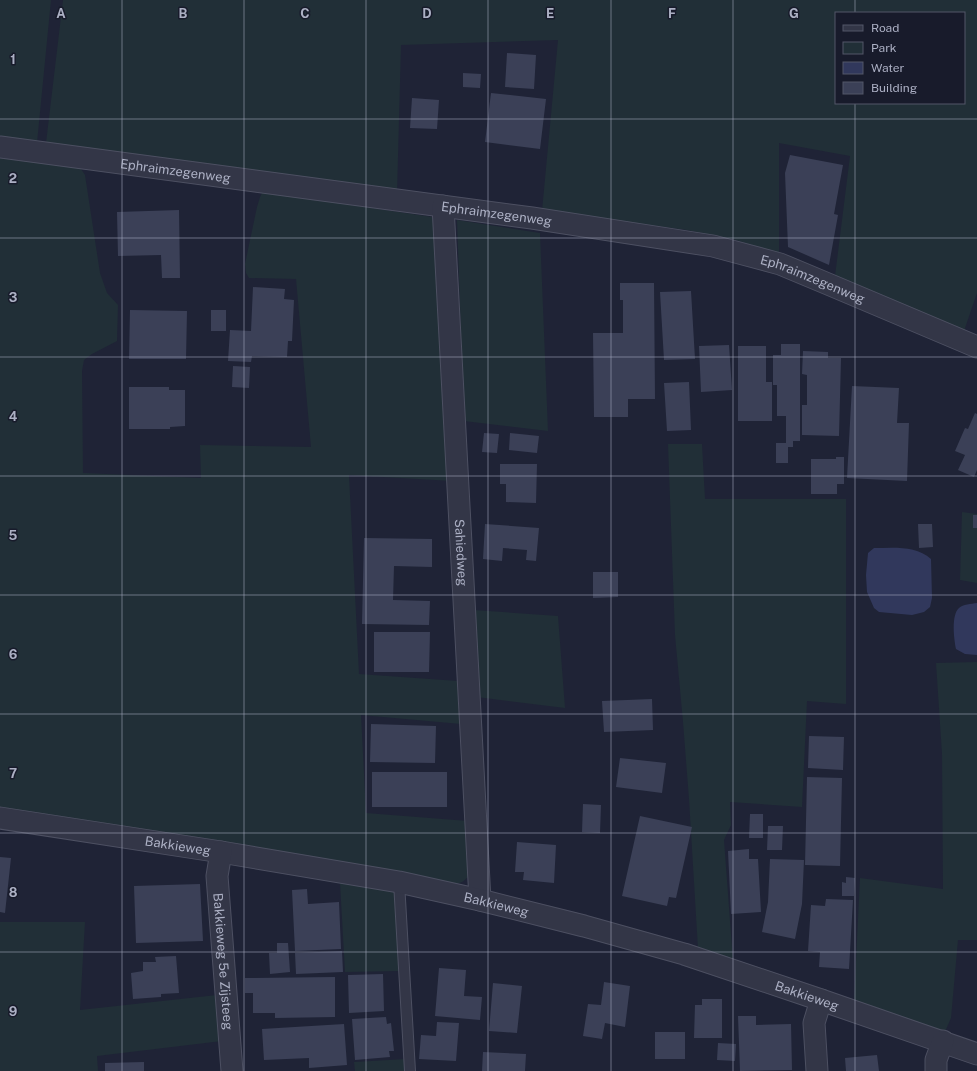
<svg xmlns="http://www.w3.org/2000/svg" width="977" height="1071" font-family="'Public Sans',sans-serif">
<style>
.green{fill:#212f37;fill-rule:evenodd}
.water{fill:#31385c}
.building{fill:#3b4057}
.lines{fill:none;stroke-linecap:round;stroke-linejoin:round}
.service-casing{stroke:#4d5062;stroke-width:12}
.minor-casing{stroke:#4d5062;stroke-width:23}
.service{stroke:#333647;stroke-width:10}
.minor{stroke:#333647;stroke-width:21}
.grid{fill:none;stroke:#acb0c4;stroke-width:1;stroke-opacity:0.55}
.labels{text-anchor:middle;stroke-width:3;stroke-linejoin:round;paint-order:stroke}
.street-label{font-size:13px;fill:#acb0c4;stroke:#181b2b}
.grid-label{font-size:13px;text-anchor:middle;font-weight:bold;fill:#acb0c4;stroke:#181b2b;stroke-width:3;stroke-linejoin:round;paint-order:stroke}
</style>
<rect width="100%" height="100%" fill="#1f2336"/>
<path class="green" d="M0,0H51L37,143L0,139Z
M63,0H977V293L964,331L835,276L850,156L779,143V254L736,240L687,230L542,211L558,40L401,45L397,194L46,143ZM836,13H964V103H836Z
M0,156L75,166L81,169L85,175L100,273L107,293L118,305L117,341L92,354L84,360L82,371L83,473L201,478L200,445L311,447L296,279L249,278L246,273L245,264L257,207L260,197L262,193L266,192L432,217L436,223L452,481L349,475L359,674L458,681L461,724L361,715L366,813L468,821L471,873C463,883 461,884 448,884L0,810Z
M457,220L540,233L548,431L464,421Z
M668,444H702L705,499H846V704L807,701L802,807L730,802L731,825L724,840L733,961L698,949L689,799L683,722L675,635Z
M962,512L977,514V583L960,580Z
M474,610L558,616L565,708L477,697Z
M977,662V940H958L951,1018L944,1034L854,1002L860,878L943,889L942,754L936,663Z
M340,883L395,889L399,971L345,972Z
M0,922H85L80,1010L217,995L222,1041L97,1056L98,1071H0Z
M406,1059V1071H355L354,1062Z"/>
<path class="water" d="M874,548C893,548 916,545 931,559L932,598L930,607L924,612L912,615L879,612L874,608L867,592L866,575L868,553Z
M977,603V655L965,654L956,649C954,639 951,615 959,608C963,604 971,604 977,603Z"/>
<path class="building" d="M507,53L536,55L534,89L505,87Z
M463,73L481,74L480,88L463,87Z
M491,93L546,99L540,149L485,142Z
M412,98L439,100L437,129L410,128Z
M790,155L843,165L834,214L838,215L829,265L788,247L785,173Z
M179,210L180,278H162L161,255L118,256L117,212Z
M620,283H654L655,399H628V417H594L593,333H623V300H620Z
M253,287L285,289L284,299L294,300L292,341H288L287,357L252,356L251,362L228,361L230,330L251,331Z
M691,291L695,359L664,360L660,292Z
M130,310L187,311L186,359H129Z
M211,310H226V331H211Z
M781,344H800V441H793V447H788V463H776V443H786V416H777V385H773V355H781Z
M729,345L732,390L701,392L699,346Z
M738,346H766V382H772V421H738Z
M803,351L828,352V358H841L839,436L802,435V405H807V375L802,374Z
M233,366L250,367L249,388L232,387Z
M689,382L691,430L667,431L664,383Z
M852,386L899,388L897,423H909L907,481L847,478Z
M129,387H169V390H185V426L170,427V429H129Z
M975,413L977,414V470L974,477L958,470L965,455L955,451L965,428L968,429Z
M484,433L499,434L497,453L482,452Z
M510,433L539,436L537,453L509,450Z
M836,457H844V484H837V494H811V459H836Z
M500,464H537L536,503L506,502V484H500Z
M973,515H977V528H973Z
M485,524L539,528L536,561L526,560L527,550L503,548L502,561L483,559Z
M918,524H932L933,547L919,548Z
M364,538L432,539V567L394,566L393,600L430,601L429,625L362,624Z
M593,572H618V597L593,598Z
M374,632H430L429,672H374Z
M652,699L653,730L604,732L602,701Z
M371,724L436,726L435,763L370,762Z
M809,736L844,737L843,770L808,768Z
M620,758L666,763L662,793L616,787Z
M372,772H447V807H372Z
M807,777L842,778L840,866L805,865Z
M583,804L601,805L600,833L582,832Z
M750,814H763V838H749Z
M640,816L692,827L676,898L669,897L667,906L622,896Z
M768,826H783L782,850H767Z
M517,842L556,845L554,883L523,880L524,872H515Z
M749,849V859H758L761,912L731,914L728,851Z
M0,857L11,858L5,913L0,912Z
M770,859L804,860L802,904L795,939L762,932L768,902Z
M846,877L855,878L854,896H842V882L846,883Z
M200,884L203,941L136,943L134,886Z
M307,889L308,904L339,902L341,949L295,951L292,890Z
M826,899L853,900L849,969L819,967L820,952L808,951L811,905L825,906Z
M277,943H288L290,972L270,974L269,953H277Z
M342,951L343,972L296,974L295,953Z
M176,956L179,993L161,994V997L133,999L131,973L143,971V962H156L155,957Z
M439,968L466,970L464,996L482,997L480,1020L435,1016Z
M383,974L384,1011L349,1013L348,975Z
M335,977V1017L275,1018V1013H253V993H245V978Z
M604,982L630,986L625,1027L605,1023L602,1039L583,1036L588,1004L601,1005Z
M493,983L522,986L517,1033L489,1031Z
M702,999H722V1038H694L695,1005H702Z
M738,1016H756V1025L791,1024L792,1070L740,1071Z
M386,1017L387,1024L391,1023L394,1051H389L390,1057L355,1060L352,1019Z
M437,1022L459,1023L456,1061L419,1059L421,1035L436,1036Z
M344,1024L347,1065L309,1068V1058L264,1060L262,1029Z
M655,1032H685V1059H655Z
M718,1043L736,1044L735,1061L717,1060Z
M483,1052L526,1054L525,1071H482Z
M877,1055L879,1071H846L845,1058Z
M144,1062V1071H105V1063Z"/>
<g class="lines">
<g class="service-casing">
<path id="service" d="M399,882L410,1071"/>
</g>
<g class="minor-casing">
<g id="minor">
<path id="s1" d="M0,147L532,218L713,246L780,264L828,284L977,347"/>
<path id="s2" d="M443,206L480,900"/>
<path id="s3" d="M0,818L221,852L399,882L480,900L584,926L684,954L821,1000L977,1054"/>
<path id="s4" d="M221,852L217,876L232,1071"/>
<path d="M817,1071L814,1023L821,1000"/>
<path d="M936,1071V1060L943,1041"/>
</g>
</g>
<use href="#service" class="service"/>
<use href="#minor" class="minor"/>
</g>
<path class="grid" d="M122,0V1071M244,0V1071M366,0V1071M488,0V1071M611,0V1071M733,0V1071M855,0V13M855,103V1071M0,119H977M0,238H977M0,357H977M0,476H977M0,595H977M0,714H977M0,833H977M0,952H977"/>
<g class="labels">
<g class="street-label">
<text dy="5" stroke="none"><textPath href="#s1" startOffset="177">Ephraimzegenweg</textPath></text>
<text dy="5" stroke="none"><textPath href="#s1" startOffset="501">Ephraimzegenweg</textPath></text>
<text dy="5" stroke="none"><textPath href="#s1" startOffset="825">Ephraimzegenweg</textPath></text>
<text dy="5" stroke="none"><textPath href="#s2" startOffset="347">Sahiedweg</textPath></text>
<text dy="5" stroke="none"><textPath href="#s3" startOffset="180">Bakkieweg</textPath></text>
<text dy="5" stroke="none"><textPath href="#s3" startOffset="504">Bakkieweg</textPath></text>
<text dy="5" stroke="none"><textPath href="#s4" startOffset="110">Bakkieweg 5e Zijsteeg</textPath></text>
<text dy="5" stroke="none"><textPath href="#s3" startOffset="828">Bakkieweg</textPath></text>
</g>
</g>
<g class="grid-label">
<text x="61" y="18">A</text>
<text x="183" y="18">B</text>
<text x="305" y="18">C</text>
<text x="427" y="18">D</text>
<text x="550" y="18">E</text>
<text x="672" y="18">F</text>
<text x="794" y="18">G</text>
<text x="13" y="64">1</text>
<text x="13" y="183">2</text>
<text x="13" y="302">3</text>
<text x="13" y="421">4</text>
<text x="13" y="540">5</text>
<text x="13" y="659">6</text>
<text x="13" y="778">7</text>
<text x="13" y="897">8</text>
<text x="13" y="1016">9</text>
</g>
<rect x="835" y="12" width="130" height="92" fill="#181b2b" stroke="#535768"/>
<rect x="843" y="25" width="20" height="6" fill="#333647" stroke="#535768"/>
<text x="871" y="32" font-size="12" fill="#acb0c4">Road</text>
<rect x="843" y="42" width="20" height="12" fill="#212f37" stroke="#535768"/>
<text x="871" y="52" font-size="12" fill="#acb0c4">Park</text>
<rect x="843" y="62" width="20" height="12" fill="#31385c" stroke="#535768"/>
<text x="871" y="72" font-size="12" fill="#acb0c4">Water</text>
<rect x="843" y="82" width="20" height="12" fill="#3b4057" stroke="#535768"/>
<text x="871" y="92" font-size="12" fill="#acb0c4">Building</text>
</svg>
